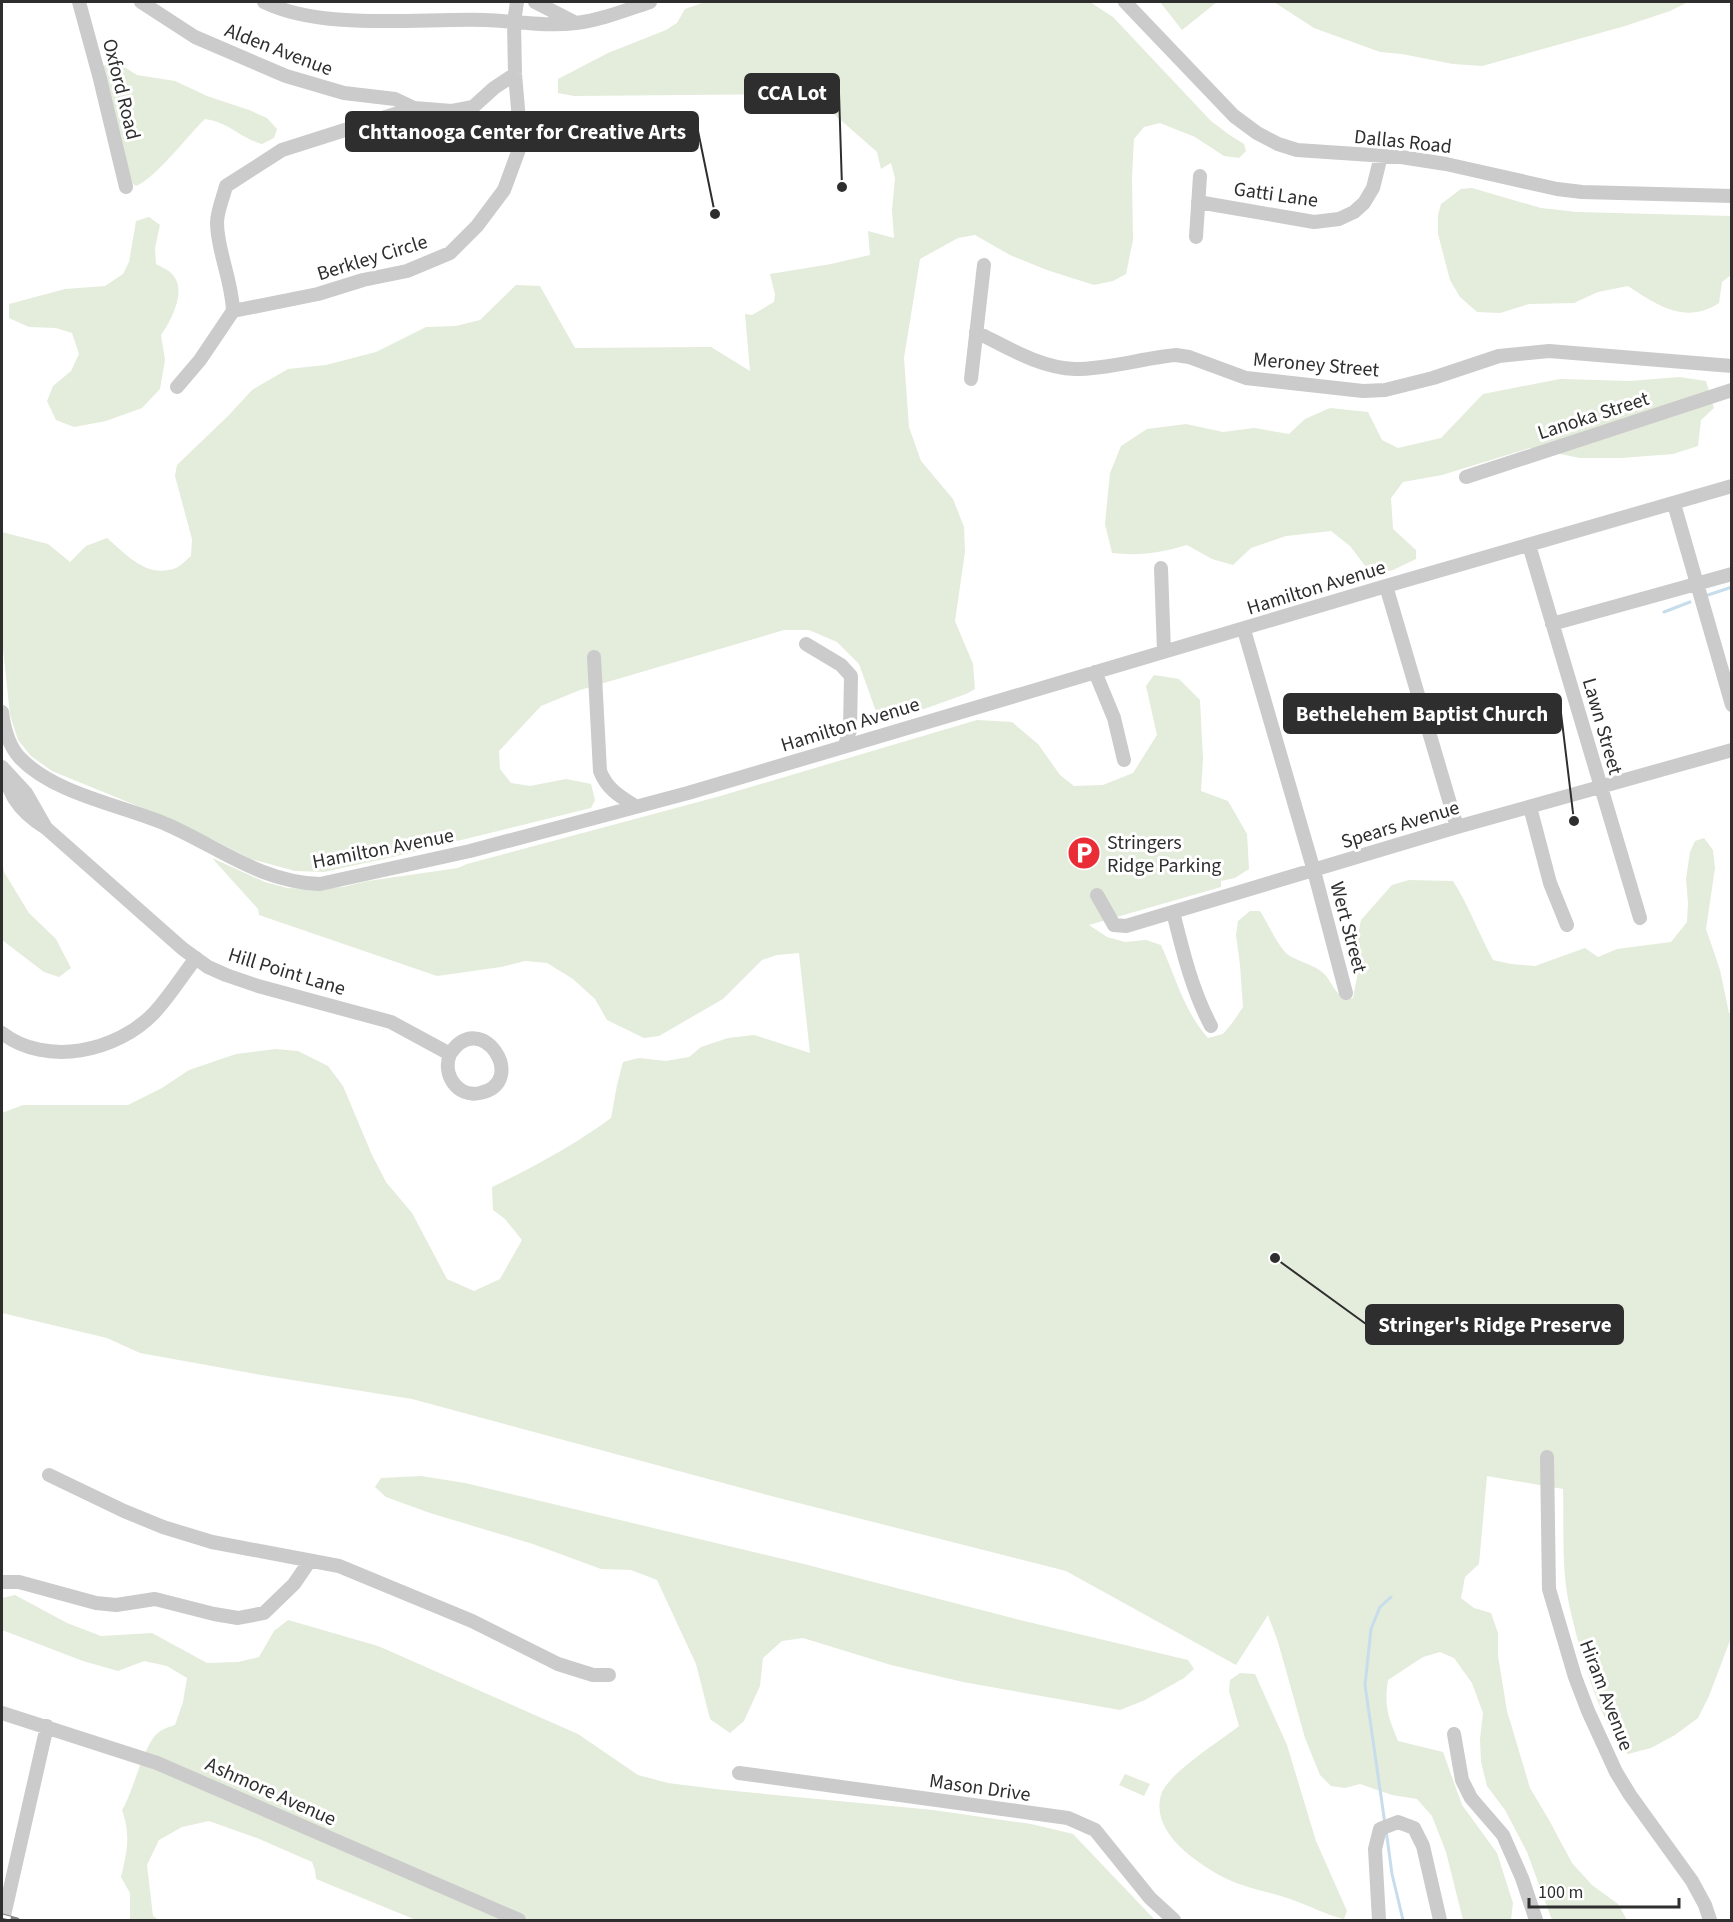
<svg xmlns="http://www.w3.org/2000/svg" width="1733" height="1922" font-family="'Source Sans 3',sans-serif">
<style>
.green{fill:#e4ecdb}
.lines{fill:none;stroke-linecap:round;stroke-linejoin:round}
.stream{stroke:#c7ddec;stroke-width:3}
.minor{stroke:#cbcbcb;stroke-width:14}
.rail-casing{stroke:#838383;stroke-width:5}
.rail{stroke:#fff;stroke-width:3;stroke-dasharray:9;stroke-linecap:butt}
.labels{text-anchor:middle;stroke-width:6;stroke-linejoin:round;paint-order:stroke}
.street-label{font-size:20px;fill:#2e2e2e;stroke:#fff}
.poi-label{font-size:20px;fill:#2e2e2e;stroke:#fff;text-anchor:start}
.leader{fill:none;stroke:#2e2e2e;stroke-width:2}
.callout-dot{fill:#2e2e2e;stroke:#fff;stroke-width:2}
.callout{fill:#2e2e2e;stroke:#2e2e2e;stroke-width:2}
.callout-label{font-size:21px;text-anchor:middle;font-weight:bold;fill:#fff}
</style>
<rect width="100%" height="100%" fill="#fff"/>
<path class="green" d="M705,2H1090L1113,17L1211,121L1231,136L1244,144L1246,151L1239,158L1224,156L1195,137L1160,123L1144,127L1134,139L1132,177L1133,240L1126,274L1113,281L1094,285L1047,270L1010,255L975,235L958,238L920,259L904,358L909,427L921,461L953,499L964,527L965,552L955,621L973,664L975,689L966,694L893,720L878,717L859,664L837,642L809,630H784L580,690L541,706L499,751L500,769L511,783L530,786L566,779L591,784L595,800L591,808L393,857L324,872L295,871L251,859L184,825L52,771L31,756L18,740L10,715L2,639V532L48,544L70,562L86,546L107,538C127,555 147,579 176,568C181,566 186,560 191,556L192,539L175,476L177,465L229,415L252,390L288,369L326,365L376,352L426,327L456,326L480,320L516,285L540,286L575,348L711,347L750,371L745,314L752,315L774,302L775,294L770,274L831,264L870,255L868,231L894,238L892,210L895,178L891,163L881,169L877,152L835,115L819,97L788,94L574,96L558,93V79L608,53L666,30L677,23L685,9Z
M1160,2H1217L1182,30Z
M1274,2H1688L1670,11L1625,26L1482,66L1453,64L1402,54L1380,52L1314,28Z
M110,64L126,68L137,75L175,81L207,96L249,110L267,118L277,129L274,138L262,144C240,138 229,122 205,119C188,135 155,179 136,186L132,183L102,66Z
M1472,188L1541,208L1577,212L1731,216V275L1722,282L1719,303C1685,325 1657,305 1628,286L1598,292L1574,303L1529,304L1500,313L1477,312L1460,297L1450,280L1438,234V215L1441,204L1461,189Z
M149,217L160,225L155,248L156,264C161,267 169,270 173,275C187,291 171,321 161,335L165,360L160,389L142,408L106,421L74,427L56,420L47,401L53,386L71,371L79,354L72,333L56,328L29,327L9,318V304L65,289L105,286L123,274L129,262L136,221Z
M1679,377L1706,381L1714,408L1701,420L1698,446L1673,454L1621,458H1580L1530,448L1442,475L1403,482L1391,498L1393,529L1416,550V559L1393,570L1372,575L1350,546L1331,531L1286,536L1251,548L1233,565L1212,559L1187,545C1160,553 1141,556 1112,553L1105,524L1110,473L1121,446L1147,429L1186,424L1223,432L1254,428L1289,434L1305,419L1330,408L1368,412L1382,440L1398,448L1441,438L1483,394L1560,379L1630,381Z
M1154,675L1179,679L1200,700L1203,759L1201,791L1228,801L1247,834L1249,869L1235,878L1221,881V887L1089,925L1107,937L1125,942L1146,940L1161,945C1176,978 1184,1011 1208,1038L1223,1034L1233,1022L1243,1007L1240,965L1236,935L1238,921L1250,911H1260C1268,924 1275,940 1285,952C1292,960 1313,964 1322,972C1335,983 1332,997 1353,998L1357,977L1354,953L1361,920L1392,885L1409,880L1453,881C1469,906 1479,934 1493,960L1511,964L1535,966L1585,948L1598,957L1617,949L1671,942L1687,922L1688,903L1686,879L1690,852L1695,841L1704,838L1713,850L1715,868L1706,929L1720,970L1729,1013H1732L1731,1638L1709,1696L1698,1718L1675,1735L1651,1748L1628,1754C1602,1734 1570,1621 1566,1586C1562,1554 1564,1521 1563,1489L1487,1476L1479,1564L1465,1577L1461,1598L1474,1608L1491,1613L1498,1633V1656L1507,1711L1530,1788L1549,1820L1572,1863L1592,1885L1618,1904L1627,1920H1552L1527,1852L1505,1810L1487,1786L1481,1762L1480,1739L1483,1713L1472,1683L1454,1658L1440,1652L1423,1657L1388,1680C1384,1707 1388,1716 1398,1741L1443,1752L1462,1805L1497,1853L1513,1903L1511,1920H1463L1446,1852L1432,1816L1417,1799L1392,1795L1360,1784L1345,1788L1331,1786L1320,1775L1305,1738L1278,1642L1268,1615L1236,1665L1066,1571L775,1497L412,1399L267,1376L140,1353L107,1338L2,1313V1113L23,1105H128L162,1088L189,1070L236,1054L276,1049L298,1051L328,1066L343,1086L372,1155L386,1182L412,1213L447,1279L474,1291L500,1279L522,1240L505,1219L493,1210L492,1187C532,1168 576,1144 611,1118L617,1085L623,1062L639,1058L666,1061L689,1057L701,1047L728,1038L754,1035L810,1053L799,953L777,955L762,960L723,999L659,1036L644,1038L607,1020L595,999L573,979L547,963L525,961L501,967L437,976L259,915L258,909L212,858L265,882L287,888L314,889L343,887L368,881L458,868L467,864L717,797L977,720L1012,722L1038,744L1060,775L1074,786L1103,785L1133,773L1157,735L1146,686Z
M2,858L4,872L29,913L56,939L71,968L59,977L44,972L2,940Z
M421,1476L465,1483L804,1564L1024,1621L1188,1660L1194,1669L1184,1678L1145,1700L1120,1710L963,1682L891,1665L803,1638L782,1641L763,1658L760,1686L744,1721L730,1733L710,1719L696,1664L657,1580L631,1570L601,1569L533,1544L430,1513L386,1497L375,1487L381,1478Z
M15,1595L67,1623L101,1636L152,1633L207,1663L238,1662L259,1657L274,1631L288,1620L378,1646L578,1734L638,1775L668,1783L724,1790L933,1810L1031,1824L1073,1834L1155,1920H416L316,1879L315,1870L312,1862L257,1838L209,1821L182,1827L159,1840L147,1865L153,1916L159,1920H130V1893L121,1877C127,1851 131,1836 122,1810C133,1793 144,1743 158,1733C162,1729 169,1727 175,1725L183,1702L187,1678L167,1666L144,1661L118,1671L83,1661L2,1630V1598Z
M1240,1673L1255,1674L1287,1745L1316,1841L1347,1911L1344,1919C1326,1915 1310,1906 1293,1900C1271,1892 1248,1889 1227,1879C1198,1864 1150,1833 1161,1795C1167,1774 1220,1741 1239,1726L1229,1691L1230,1680Z
M1125,1774L1150,1784L1144,1796L1119,1785Z"/>
<g class="lines">
<path class="stream" d="M1708,595L1732,587
M1664,612L1690,602
M1385,1824L1365,1685L1371,1629L1380,1607L1391,1597
M1386,1830L1392,1874L1403,1920"/>
<path class="minor" d="M79,2L100,79L126,187
M141,2L195,37L286,76L344,93L395,99L414,108
M264,2C323,31 419,18 485,20C515,21 546,27 576,23C601,20 626,10 650,2
M535,2L574,22
M1125,2L1234,116L1257,133L1278,144L1297,150L1401,157L1446,164L1557,189L1582,192L1732,196
M1198,202L1314,222L1339,219L1354,212L1364,203L1373,188L1381,156
M1196,237L1200,176
M233,311C232,280 217,250 217,223C217,211 223,198 226,186L282,150L414,108L452,111L473,107L494,88L515,74
M976,332C1007,347 1040,368 1075,369C1109,369 1143,358 1176,355L1189,357L1246,378L1363,391L1385,390L1433,378L1499,356L1549,351L1732,366
M971,379L984,265
M177,387L200,360L233,311L318,294L363,280L407,271L450,253L477,226L504,190L521,144L515,74L514,22L517,2
M1466,477L1732,390
M1674,504L1732,705
M1529,545L1640,918
M1161,568L1164,652
M1386,586L1457,827
M1552,624L1732,574
M1244,630L1314,871L1346,993
M806,644L841,665L851,676L850,730L845,745
M594,657L600,771C607,789 619,796 635,806
M1095,672L1114,718L1124,760
M2,712C4,728 8,745 20,758C56,795 122,805 168,825C220,848 261,882 320,884L470,851L688,793L1386,586L1732,486
M2,767L26,793L46,828
M2,777C8,783 10,791 14,798C22,811 33,820 46,828L183,949L208,967L226,975L258,986L391,1022L450,1054C481,1006 530,1083 480,1093C457,1098 442,1074 450,1054
M1530,807L1550,883L1567,925
M1097,895L1114,925L1126,926L1457,827L1732,750
M1173,912C1183,952 1192,990 1211,1026
M2,1033C46,1067 117,1052 154,1013C169,997 182,976 196,958
M1547,1457L1549,1589L1575,1677L1588,1711L1616,1772L1630,1795L1692,1881L1705,1905L1710,1920
M49,1475L124,1511L163,1527L212,1542L339,1566L472,1621L558,1664L593,1675H609
M2,1582H19L96,1603L116,1605L155,1599L214,1614L238,1618L264,1613L294,1584L309,1562
M2,1713L157,1763L519,1920
M1454,1734L1462,1780L1471,1798L1503,1835L1522,1878L1536,1920
M739,1773L1068,1818L1095,1830L1150,1898L1174,1920
M3,1920L47,1726
M1379,1920L1375,1849L1380,1829L1398,1822L1414,1828L1423,1846L1440,1920"/>
<g class="rail-casing">
<path id="rail" d="M2,1916L17,1920"/>
</g>
<use href="#rail" class="rail"/>
</g>
<defs>
<g id="parking-disc" transform="scale(1.725)"><circle r="9.5" fill="#e92c36" stroke="#fff"/><path d="M-3.5-5.5H1a3.5 3.5 0 0 1 0 7H-1V5.5H-3.5ZM-1-3.4V-.6H.8a1.4 1.4 0 0 0 0-2.8Z" fill="#fff"/></g>
</defs>
<g fill-rule="evenodd">
<use href="#parking-disc" x="1084" y="853"/>
</g>
<g class="labels">
<g class="street-label">
<text transform="translate(279 49) rotate(21)" y="7">Alden Avenue</text>
<text transform="translate(122 89) rotate(76)" y="7">Oxford Road</text>
<text transform="translate(1403 141) rotate(6)" y="7">Dallas Road</text>
<text transform="translate(1276 194) rotate(8)" y="7">Gatti Lane</text>
<text transform="translate(372 257) rotate(-17)" y="7">Berkley Circle</text>
<text transform="translate(1316 364) rotate(5)" y="7">Meroney Street</text>
<text transform="translate(1593 415) rotate(-18)" y="7">Lanoka Street</text>
<text transform="translate(1316 587) rotate(-17)" y="7">Hamilton Avenue</text>
<text transform="translate(850 724) rotate(-17)" y="7">Hamilton Avenue</text>
<text transform="translate(1603 726) rotate(74)" y="7">Lawn Street</text>
<text transform="translate(1400 824) rotate(-17)" y="7">Spears Avenue</text>
<text transform="translate(383 848) rotate(-11)" y="7">Hamilton Avenue</text>
<text transform="translate(1349 927) rotate(75)" y="7">Wert Street</text>
<text transform="translate(287 971) rotate(17)" y="7">Hill Point Lane</text>
<text transform="translate(1607 1695) rotate(69)" y="7">Hiram Avenue</text>
<text transform="translate(980 1787) rotate(8)" y="7">Mason Drive</text>
<text transform="translate(271 1791) rotate(24)" y="7">Ashmore Avenue</text>
</g>
<g class="poi-label">
<text x="1107" y="849">Stringers<tspan x="1107" dy="23">Ridge Parking</tspan></text>
</g>
</g>
<path class="leader" d="M842 187L839 93M715 214L698 131M1574 821L1561 713M1275 1258L1366 1324"/>
<g class="callout-dot">
<circle cx="842" cy="187" r="6"/>
<circle cx="715" cy="214" r="6"/>
<circle cx="1574" cy="821" r="6"/>
<circle cx="1275" cy="1258" r="6"/>
</g>
<g class="callout">
<rect x="745" y="74" width="94" height="39" rx="6"/>
<rect x="346" y="112" width="352" height="39" rx="6"/>
<rect x="1284" y="694" width="277" height="39" rx="6"/>
<rect x="1366" y="1305" width="257" height="39" rx="6"/>
</g>
<g class="callout-label">
<text x="792" y="100">CCA Lot</text>
<text x="522" y="139">Chttanooga Center for Creative Arts</text>
<text x="1422" y="721">Bethelehem Baptist Church</text>
<text x="1495" y="1332">Stringer's Ridge Preserve</text>
</g>
<rect width="1733" height="1922" fill="none" stroke="#2e2e2e" stroke-width="6"/>
<path d="M1529 1898v9h150v-9" fill="none" stroke="#2e2e2e" stroke-width="3"/>
<text x="1538" y="1898" font-size="18" fill="#2e2e2e" stroke="#ffffff" stroke-width="4.5" paint-order="stroke">100 m</text>
</svg>
